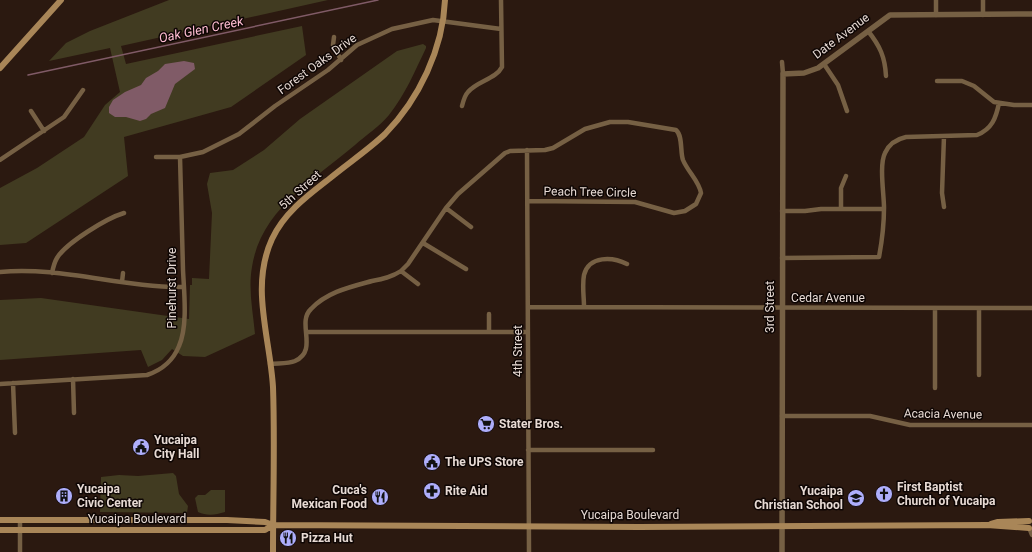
<svg xmlns="http://www.w3.org/2000/svg" width="1032" height="552" font-family="Roboto,sans-serif">
<style>
.green{fill:#413b21}
.water{fill:#805b67}
.lines{fill:none;stroke-linecap:round;stroke-linejoin:round}
.stream{stroke:#805b67;stroke-width:1.5}
.minor{stroke:#766044;stroke-width:4.5}
.tertiary{stroke:#766044;stroke-width:5.5}
.secondary{stroke:#a98658;stroke-width:6}
.labels{text-anchor:middle;stroke-width:3;stroke-linejoin:round;paint-order:stroke}
.street-label{font-size:12px;fill:#e7dad4;stroke:#0e0604}
.poi-label{font-size:12px;font-weight:bold;fill:#e7dad4;stroke:#0e0604;text-anchor:start}
.water-label{font-size:13px;font-style:italic;fill:#ffbdd2;stroke:#0e0604}
</style>
<rect width="100%" height="100%" fill="#2b1910"/>
<path class="green" d="M169,0H328L121,46L126,64L302,26L306,55L231,107L124,137L128,176L26,243L0,245V188L37,168L84,137L105,105L120,92L110,48L49,61L66,43L90,31Z
M423,44L426,46V48C415,71 405,95 389,115C380,126 366,135 355,145C314,180 261,209 252,267C248,289 253,312 255,334L205,357L183,356L172,349L162,360L148,367L141,350L0,360V300L41,298L189,319L190,285H192V278L209,279L212,213L207,184L210,173L233,170L264,150L300,119L397,51Z
M173,473L176,476L179,494L188,506L187,513L100,512L101,477L119,475L138,476Z
M211,490H225V512C215,515 207,516 198,512L195,498L198,495H205Z"/>
<path class="water" d="M184,61L194,63L195,69L175,84L165,108L151,114L146,119L140,121L126,117H115L109,113V107L113,100L125,92L141,85L146,78L158,71L165,64Z"/>
<g class="lines">
<path class="stream" d="M28,75L378,0"/>
<path class="minor" d="M936,0V15
M983,15V0
M868,31C880,46 885,57 886,76
M334,37L333,45L341,60
M782,62L783,74
M824,64L838,85L847,111
M937,81H962L974,86L994,102L1014,105H1032
M462,106C463,102 465,95 468,92C477,81 496,79 502,67L501,0
M31,111L44,131
M944,136L942,193L944,207
M527,150L529,552
M156,157H180L203,152L239,134L275,106L328,70L357,45L392,29L433,20L501,29
M0,160L64,117L83,90
M446,208L471,227
M841,209V188L846,176
M782,211H805L821,209H884
M423,243L466,269
M782,258L879,257C882,241 884,224 884,208C884,194 879,165 885,153C889,144 897,139 906,137L977,135C992,129 996,118 999,103
M401,271L408,264L446,208L458,194L505,153L510,151L545,150L553,148L585,129L610,122H628L676,130C683,136 680,152 683,160C688,172 699,181 701,193L696,204L685,211L674,213L635,202L529,201
M0,272C60,266 123,288 184,287
M52,273C53,268 54,263 57,258C66,243 107,218 124,213
M122,282L123,273
M528,307L1032,308
M584,307C584,297 582,285 584,275C589,255 613,257 627,264
M489,314V332
M306,332H528
M270,364C278,363 288,364 295,361C319,350 296,323 311,309C327,292 350,287 372,281C382,279 392,277 401,271L418,284
M979,375V308
M73,379L74,413
M13,383L15,433
M0,384L147,375C162,370 173,361 179,346C188,326 184,292 183,270C182,232 181,195 180,157
M935,388V308
M782,416H870L910,425H1032
M528,450H653
M20,520V552
M1030,530L1032,535"/>
<path class="tertiary" d="M782,552L783,74L804,73L818,68L890,15L1032,14"/>
<path class="secondary" d="M0,68L61,0
M0,520H227L265,522L273,525L639,527L987,525L1029,528
M991,524L998,522L1029,521
M0,530H265L273,525
M273,552C273,497 275,442 273,387C270,337 250,287 272,239C284,213 307,196 329,179C347,164 368,150 385,134C419,99 443,49 445,0"/>
</g>
<defs>
<g id="supermarket-disc" transform="scale(0.9)"><circle r="9.5" fill="#aeaefb" stroke="#0e0604"/><path d="M-6-5.5h2.5l.6 2H6L4.5 2H-2.5L-4.4-4H-6ZM-1.5 3.2a1.3 1.3 0 1 0 .1 0ZM3 3.2a1.3 1.3 0 1 0 .1 0Z" fill="#111"/></g>
<g id="civic-disc" transform="scale(0.9)"><circle r="9.5" fill="#aeaefb" stroke="#0e0604"/><path d="M-.6-6.5H3V-4.5H.6V-3L4-1V1h2V6H-6V1h2V-1L-.6-3ZM-1.2 2.5V6h2.4V2.5Z" fill="#111"/></g>
<g id="pharmacy-disc" transform="scale(0.9)"><circle r="9.5" fill="#aeaefb" stroke="#0e0604"/><path d="M-2-6h4v4h4v4h-4v4h-4v-4h-4v-4h4Z" fill="#111"/></g>
<g id="church-disc" transform="scale(0.9)"><circle r="9.5" fill="#aeaefb" stroke="#0e0604"/><path d="M-1.2-6h2.4v3.5h3.3v2.4h-3.3V6h-2.4V-.1h-3.3v-2.4h3.3Z" fill="#111"/></g>
<g id="building-disc" transform="scale(0.9)"><circle r="9.5" fill="#aeaefb" stroke="#0e0604"/><path d="M-4-6H4V6H1V3H-1V6H-4ZM-2.5-4.3h1.7v1.8h-1.7ZM.8-4.3h1.7v1.8H.8ZM-2.5-1h1.7V.8h-1.7ZM.8-1h1.7V.8H.8Z" fill="#111"/></g>
<g id="restaurant-disc" transform="scale(0.9)"><circle r="9.5" fill="#aeaefb" stroke="#0e0604"/><path d="M-5-6h1v4h1v-4h1v4h1v-4h1v5L-1.5 .5V6h-2V.5L-5-1ZM5-6V6H3V1.5H1.5Q1.5-4 5-6Z" fill="#111"/></g>
<g id="school-disc" transform="scale(0.9)"><circle r="9.5" fill="#aeaefb" stroke="#0e0604"/><path d="M0-5L7-2L0 1L-7-2ZM-4 1L0 2.5L4 1V4Q0 6-4 4Z" fill="#111"/></g>
</defs>
<g fill-rule="evenodd">
<use href="#supermarket-disc" x="486" y="424"/>
<use href="#civic-disc" x="141" y="447"/>
<use href="#civic-disc" x="432" y="462"/>
<use href="#pharmacy-disc" x="432" y="491"/>
<use href="#church-disc" x="884" y="494"/>
<use href="#building-disc" x="64" y="496"/>
<use href="#restaurant-disc" x="380" y="497"/>
<use href="#school-disc" x="856" y="498"/>
<use href="#restaurant-disc" x="288" y="538"/>
</g>
<g class="labels">
<g class="street-label">
<text transform="translate(841 36) rotate(-37)" y="4">Date Avenue</text>
<text transform="translate(317 64) rotate(-36)" y="4">Forest Oaks Drive</text>
<text transform="translate(300 190) rotate(-42)" y="4">5th Street</text>
<text transform="translate(590 192) rotate(1)" y="4">Peach Tree Circle</text>
<text transform="translate(172 288) rotate(-90)" y="4">Pinehurst Drive</text>
<text x="828" y="302">Cedar Avenue</text>
<text transform="translate(770 307) rotate(-90)" y="4">3rd Street</text>
<text transform="translate(518 351) rotate(-90)" y="4">4th Street</text>
<text transform="translate(943 414) rotate(1)" y="4">Acacia Avenue</text>
<text x="630" y="519">Yucaipa Boulevard</text>
<text x="137" y="523">Yucaipa Boulevard</text>
</g>
<g class="poi-label">
<text x="499" y="428">Stater Bros.</text>
<text x="154" y="444">Yucaipa<tspan x="154" dy="14">City Hall</tspan></text>
<text x="445" y="466">The UPS Store</text>
<text x="897" y="491">First Baptist<tspan x="897" dy="14">Church of Yucaipa</tspan></text>
<text x="77" y="493">Yucaipa<tspan x="77" dy="14">Civic Center</tspan></text>
<text x="367" y="494" text-anchor="end">Cuca's<tspan x="367" dy="14">Mexican Food</tspan></text>
<text x="445" y="495">Rite Aid</text>
<text x="843" y="495" text-anchor="end">Yucaipa<tspan x="843" dy="14">Christian School</tspan></text>
<text x="301" y="542">Pizza Hut</text>
</g>
<g class="water-label">
<text transform="translate(201 29) rotate(-12)" y="5">Oak Glen Creek</text>
</g>
</g>
</svg>
